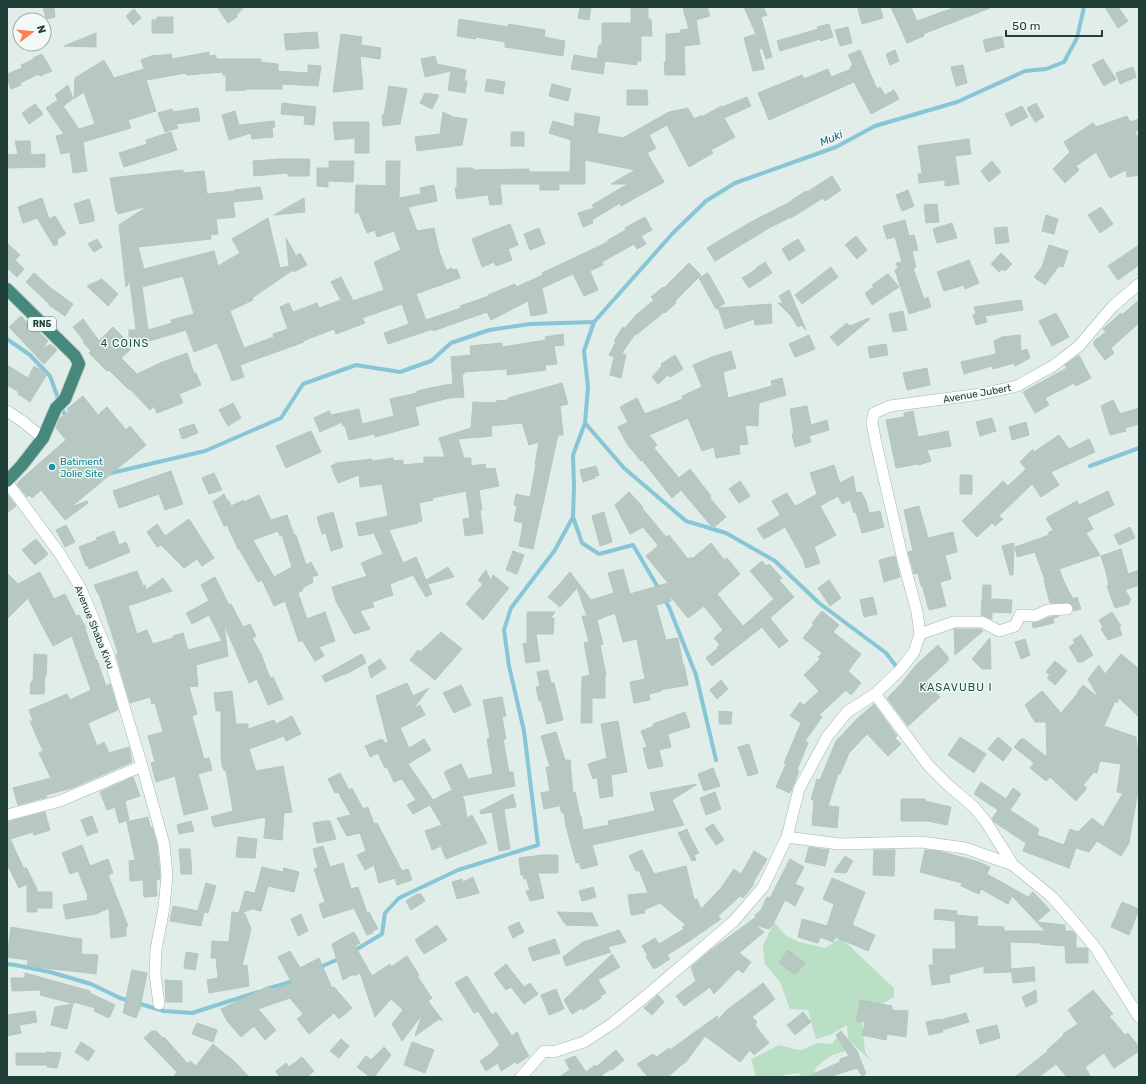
<svg xmlns="http://www.w3.org/2000/svg" width="1146" height="1084" font-family="Rubik,sans-serif">
<style>
.green{fill:#b9dfc5}
.lines{fill:none;stroke-linecap:round;stroke-linejoin:round}
.stream{stroke:#86c6d6;stroke-width:4}
.building{fill:#b6c8c1;stroke:#b3c7c0;fill-rule:evenodd}
.minor-casing{stroke:#a3b5b0;stroke-width:12}
.trunk-casing{stroke:#c1c9c7;stroke-width:14}
.minor{stroke:#fff;stroke-width:11}
.trunk{stroke:#46897c;stroke-width:12}
.culture-dot{fill:#0f9aa8;stroke:#f2f9f6;stroke-width:1.5}
.labels{text-anchor:middle;stroke-width:3;stroke-linejoin:round;paint-order:stroke}
.shield{fill:#f2f9f6;stroke:#5f7771;stroke-width:1}
.shield-label{font-size:9px;font-weight:bold;fill:#203f38}
.street-label{font-size:10px;fill:#203f38;stroke:#f2f9f6}
.culture-label{font-size:10px;fill:#0d838f;stroke:#f2f9f6;text-anchor:start}
.water-label{font-size:11px;font-style:italic;fill:#166a7f;stroke:#f2f9f6}
.neighbourhood-label{font-size:11px;letter-spacing:1px;fill:#1b5247;stroke:#f2f9f6}
</style>
<rect width="100%" height="100%" fill="#e1ede8"/>
<path class="green" d="M774,922L785,935L799,942L825,948L841,938L894,988V997L878,1006L860,1000L865,1052L872,1062L848,1039L847,1025L830,1035L816,1039L808,1010L790,1009L780,982L765,964L763,946Z
M840,1036L846,1051L832,1055L816,1067L814,1077H798L801,1073L784,1075L783,1077H756L751,1059L779,1045L794,1049L802,1050L817,1043L832,1044L837,1038Z"/>
<g class="lines">
<path class="stream" d="M7,339L30,355L50,376L62,409L67,419
M585,423L624,468L686,521L726,533L775,561L819,603L886,653L899,670
M1090,466L1139,448
M107,474L205,451L281,418L303,384L356,365L400,372L431,361L451,343L489,330L530,324L594,322
M573,517L582,543L599,554L633,545L659,589
M664,599L669,607L696,675L716,760
M352,952L382,934L385,913L399,898L458,870L538,845L524,731L509,666L504,630L511,608L555,550L573,517L574,486L573,455L585,423L588,387L584,351L594,322L673,233L706,201L735,183L836,147L875,126L957,102L1025,71L1046,69L1064,62L1077,38L1084,7
M7,964L15,965L50,972L91,984L120,998L130,1001
M318,968L341,958
M266,989L284,984L296,979
M137,1003L164,1011L192,1013L258,992"/>
</g>
<path class="building" d="M43,7H54L55,17L46,19Z
M217,7H244L236,16L237,17L228,23Z
M580,7H591L589,20L578,18Z
M631,7H648V19H651L652,36H641V61H637V65L605,61L603,74L571,69L574,55L597,59L599,45H602V23H631Z
M691,7H707L710,16L696,20L700,44L684,46L685,75H665L664,62H666V34L681,33L680,30L689,29L683,9Z
M744,7H763L767,15L761,17L772,57L766,59L762,48L759,49L764,69L753,71L744,38L756,34Z
M865,7H880L883,18L862,24L858,9Z
M891,7H911L917,21L956,7H990V8L923,34L924,36L907,43Z
M1105,7H1118L1128,21L1118,28Z
M134,9L141,18L133,25L126,16Z
M157,17H173V33H152V20H157Z
M459,19L508,27V24L545,30L544,37L565,41L563,56L505,47V42L476,37V39L457,36Z
M829,24L833,37L821,41L820,39L780,51L777,41L818,29L817,27Z
M848,27L852,43L840,46L835,30Z
M317,32L319,48L286,50L284,34Z
M96,33V47L64,46Z
M341,34L362,37L361,45L381,48L380,59L360,56L363,89L333,92Z
M1002,36L1004,47L986,52L983,40Z
M860,50L877,89L880,87L885,95L894,90L899,99L871,114L854,82L769,120L758,93L802,75L804,79L828,69L831,77L851,69L850,67L853,65L848,55Z
M895,50L899,61L890,65L886,54Z
M209,52V56L216,55V59H261V62L278,64V71L308,73V65L321,66L318,86L282,84V89H246V90L226,91V75H223V72L187,75L186,73L146,80L156,111L128,120L131,128L83,142L87,171L73,173L70,152L61,154L56,136L64,134L46,108L58,100L55,95L68,85L73,99L63,106L79,129L95,124L84,92L74,99L75,78L104,60L114,78L144,69L141,60L154,55L155,56L171,54L172,59Z
M42,54L52,71L40,76L39,74L20,83L21,85L11,89L7,78V74L22,68L21,65L34,59L33,58Z
M435,56L437,64L466,70L464,81H467L465,93L448,90L451,71L425,77L421,59Z
M1103,59L1116,79L1104,86L1092,65Z
M963,65L967,83L956,86L951,67Z
M1133,67L1136,77L1120,84L1116,73Z
M487,79L505,82L503,94L485,91Z
M552,84L571,89L568,101L549,96Z
M389,86L407,89L400,124L383,126L382,115H384Z
M627,90H647L648,105H627Z
M425,93L439,95L432,109L420,103Z
M747,97L751,106L724,118L735,137L711,150L713,153L689,167L667,125L649,135L656,148L647,153L664,182L621,206L620,203L592,220L593,223L583,227L578,213L594,208L592,205L628,184H611L635,170L585,160V184H559V190H540V184H500L502,204L490,205L488,195L457,199L455,188H457V168H473V170L529,169V172H570L571,140L549,133L553,121L574,127L575,113L600,117L597,133L623,138L669,112L688,108L694,119L702,115V117L721,106L722,107Z
M282,103L316,107L314,125L304,124L305,116L281,114Z
M1036,103L1044,117L1035,122L1027,108Z
M35,104L43,114L29,124L22,113Z
M1022,106L1028,117L1011,126L1005,114Z
M198,108L200,121L176,124L178,128L165,132L158,113L172,109L173,112Z
M235,111L239,125L274,121L275,127L272,128L273,137L252,139L251,133L229,140L222,115Z
M443,112L453,117L467,119L462,145L417,151L415,137L440,134Z
M1127,116L1130,122L1139,119V130L1135,131L1139,143V175L1127,177L1126,170L1110,178L1096,152L1076,166L1079,170L1065,183L1053,169L1070,152L1064,142L1093,123L1096,127Z
M333,122H369V153H355V138L335,140Z
M171,132L177,150L124,167L119,153L147,144L146,140Z
M511,132H524V146H511Z
M969,139L971,154L955,156L959,184L945,186V180L919,183L918,174L922,173L918,146Z
M15,141H30L31,155L45,154V167L7,168V155L18,154Z
M279,159H310L309,176H288V173L254,176L253,161Z
M329,161H354L353,182L328,181V187L317,186V168H329Z
M386,161H400L399,198L421,194L420,188L434,185L437,201L408,207L417,231L434,228L439,251L446,270L452,268V270L457,269L460,278L416,294L426,320L461,308L460,306L489,296L488,295L515,284L516,287L543,275L542,273L608,242V240L626,230L625,228L645,217L652,230L641,236L646,244L637,249L634,244L602,262L603,265L590,271L598,290L584,296L573,274L542,288L547,313L531,316L528,301L491,320L487,312L433,331V329L388,344L384,333L409,324L402,304L362,318L365,323L336,334L334,329L303,341L304,342L240,365L244,377L232,381L220,349H219L217,343L194,352L186,330L146,342V345L131,344L133,347L121,358L137,374L160,363L187,353L194,373H196L201,385L179,394L183,403L157,413L154,406L150,410L130,389L129,390L109,370L107,371L89,353L91,351L83,342L84,341L73,327L83,319L99,341L113,327L129,343V330H136L130,282L126,287L119,225L148,206L118,214L117,211H116L110,178L183,170V173L204,171L207,194L235,191V190L260,187L263,199L233,202L235,217L216,219L218,234L210,235L211,239L138,247L144,269L214,251L218,266L240,253L232,239L268,218L280,268L289,266L286,238L296,256L300,253L307,265L294,272L293,270L252,298L253,300L230,311L244,348L274,337L273,334L288,329L280,307L289,303L293,312L317,303L319,308L341,300L331,282L341,277L353,301L384,290L374,262L401,250L394,231L377,237L375,230L367,233L359,213H355L356,185L386,186ZM183,276L194,314L171,320L172,323L148,330L142,287Z
M992,161L1001,172L989,182L981,171Z
M832,176L841,190L825,201L823,198L791,218V217L769,228L715,261L707,248L749,223L792,201V200L806,191L807,192Z
M908,190L914,206L902,211L896,195Z
M42,198L49,219L55,216L66,234L57,239L58,244L54,246L37,218L23,223L18,207Z
M304,198L305,212L274,215Z
M89,199L94,216V221L80,224L74,204Z
M937,204L939,222L926,223L924,205Z
M1101,207L1113,224L1100,233L1088,215Z
M1046,215L1058,219L1054,234L1042,231Z
M905,220L909,236L914,235L918,250L912,251L916,267L913,268L924,299L928,297L931,307L909,314L895,270L898,268L896,263L902,262L895,237L887,239L883,226Z
M952,223L957,238L937,243L933,229Z
M510,224L518,245L508,249L512,260L496,266L494,262L482,267L472,239Z
M1007,227L1009,242L996,244L994,228Z
M539,228L545,244L530,250L524,234Z
M856,236L867,250L857,259L845,245Z
M97,239L102,247L94,252L88,244Z
M798,239L805,250L789,261L782,249Z
M7,243L20,255L15,260L24,269L17,277L7,268Z
M1049,245L1068,251L1063,267L1059,266L1045,285L1034,277L1042,267Z
M1139,245V265L1118,280L1108,266Z
M1001,253L1012,264L1005,271L1002,269L999,272L991,264Z
M969,260L979,283L965,289L964,285L944,291L937,272Z
M765,262L772,273L749,288L742,278L757,269L756,268Z
M689,263L701,275L675,301L676,303L665,313L664,312L636,335L635,334L622,353L626,355L621,378L610,375L614,357L609,355L616,342L614,341L623,327L625,328L636,315L654,300L651,297L663,287L664,288Z
M831,267L838,277L802,304L795,295Z
M34,273L52,289L73,304L65,316L49,305V304L26,282Z
M708,273L725,303L716,309L699,278Z
M888,274L899,287L872,305L865,293L874,287L872,285Z
M102,279L118,294L108,306L87,286Z
M789,290L806,330L801,325L798,327L791,316L778,303H783L779,296Z
M1021,300L1023,310L985,316L987,322L976,325L973,315L976,314L974,307Z
M1139,300V323L1111,348L1114,353L1105,360L1094,345V341L1106,332L1103,329L1121,313L1122,315Z
M771,304L772,323L755,325L754,319L725,329L718,308Z
M903,311L907,330L893,332L889,314Z
M1056,313L1069,337L1052,346L1039,321Z
M21,316L35,331L37,330L48,341L42,350L50,344L57,350L44,364L9,327Z
M869,318L870,319L838,346L830,337L847,323L850,326Z
M563,334L564,345L554,346L557,364L545,365L546,370L507,375V369L464,372V374H462L464,397L449,398L415,407L419,425L375,437L374,434L349,440L345,426H343L342,422L320,432L314,418L329,411L331,415L359,409L362,424L394,416L390,399L417,393V391L445,385L453,384L451,357L471,355L470,346L502,343V347L546,340L545,337Z
M809,335L815,349L795,357L789,344Z
M1020,335L1021,351L1027,349L1030,358L1015,366L1014,363L993,369L992,366L964,374L961,362L996,354L994,341L1002,337Z
M886,344L888,355L870,358L868,347Z
M731,351L736,368L723,372L728,398L772,386L771,381L782,378L786,395L759,403L758,426L745,425L748,444L739,445L740,454L716,458L714,447L702,451L688,418L649,435L657,445L654,448L679,478L690,469L711,496L710,498L726,517L713,528L681,490L672,498L642,460L641,461L627,444L618,427L628,422L620,407L637,398L645,414L683,399L682,396L702,387L693,365L712,357Z
M675,355L683,369L670,377L668,375L658,384L652,377L662,366L661,364Z
M1079,355L1091,378L1076,386L1074,383L1045,398L1049,405L1035,413L1023,392L1067,368L1065,365Z
M7,365L28,378L34,366L47,374L30,402L18,394L19,392L7,385Z
M927,368L930,385L907,390L903,373Z
M562,383L568,404L560,406L563,435H558L533,549L519,546L523,523L514,521L517,506L514,505L516,494L530,497L536,465L535,464L539,442L529,445L522,423L491,426L492,436L458,439L464,458H471V466L485,464L486,469L495,468L499,486L479,490L482,510H480L483,533L465,536L463,519L470,518L466,491L432,498L433,500L419,503L422,521L417,522L418,523L389,530L403,563L416,557L426,580L448,567L454,577L428,584L432,594L426,597L413,575L390,584L393,595L372,602L374,607L360,611L370,629L354,634L336,601L332,587L367,576L361,563L383,554L374,533L359,536L356,523L388,516L382,484L360,487L359,475L338,483L331,466L337,463L372,459V461L393,458L394,461L403,460V465L424,463V457H445L439,438L471,428L473,402L496,403V401L508,400V398Z
M83,396L98,415L107,407L126,430L130,426L146,445L71,507L87,501L88,503L65,520L41,490L32,498L29,495L27,497L17,484L19,483L18,482L66,440L56,428L59,419L69,411L67,409Z
M1113,400L1120,414L1139,408V424L1125,428L1126,431L1110,435L1101,406Z
M233,403L241,418L228,426L219,410Z
M807,406L811,425L827,420L829,430L809,436L811,442L795,447L792,434L794,433L790,409Z
M913,411L918,437L948,431L951,446L927,450L931,461L919,465L918,464L896,468L886,420L904,417V413Z
M992,418L996,431L980,436L976,422Z
M1026,422L1029,435L1012,440L1009,427Z
M194,424L198,433L182,439L179,429Z
M311,431L321,452L286,468L276,446Z
M1059,435L1069,449L1089,439L1095,452L1051,472L1059,485L1041,497L1032,484L999,516L1003,519L995,526L992,523L977,537L962,521L1003,481L1008,486L1026,469L1020,462L1033,449L1034,452Z
M834,465L840,483L853,476L856,493L861,492L866,501L869,513L880,511L884,527L862,533L856,512L854,513L850,500L842,504L838,496L820,506L836,535L814,547L820,563L806,568L803,559L785,527L764,539L757,529L780,515L772,501L787,493L794,505H795L796,506L817,494L810,473Z
M596,466L599,475L594,477L595,478L583,482L580,470Z
M171,471L183,504L165,510L159,494L119,508L113,491Z
M214,473L222,490L209,494L202,478Z
M960,475H972V494H960Z
M740,481L750,496L739,503L729,489Z
M1108,491L1114,505L1087,518L1093,529L1086,533L1100,555L1059,569L1065,584L1073,599L1077,597L1081,609L1073,611V606L1070,603H1050L1044,580H1045L1035,552L1017,557L1015,547L1049,535L1048,533L1053,530L1046,518L1077,501L1079,505Z
M629,492L643,507L642,508L666,537L669,535L688,559L691,557L692,559L711,543L724,560L727,558L740,574L717,594L743,626L774,599L750,571L762,561L766,566L769,564L782,578L779,580L794,597L770,618L788,641L779,648L762,627L712,666L706,658L718,648L717,647L720,645L714,638L723,630L704,606L688,618L670,596L671,601L656,605L666,640L678,638L683,665H684L688,685L660,690L661,691L649,694L650,700L634,703L630,682L645,679L637,639L623,642L615,613L597,620L603,644L600,645L606,675L605,676V698H592V723H581L582,677L590,675L584,643L589,642L582,616H587L577,588L560,607L548,597L570,572L591,600L614,593L608,573L623,569L630,594L668,583L646,556L658,546L657,544L643,527L630,534L615,505Z
M7,494L16,506L7,513Z
M224,494L228,502L229,501L231,506L244,500V502L259,495L271,520L287,515L294,535H296L306,565L311,562L318,575L312,577L313,582L302,588L303,590L298,593L307,619L325,612L335,641L319,647L324,656L315,661L302,640L299,642L285,601L274,606L262,580L258,582L239,549H238L227,525L224,526L213,502ZM278,531L280,536L282,535L292,567L274,577L253,540Z
M919,506L928,538L953,532L957,552L945,555L951,579L940,582L946,606L929,610L922,585L921,586L918,573L914,574L910,558L908,552L913,551L904,510Z
M333,512L343,547L331,551L326,533L322,534L317,517Z
M604,512L612,542L600,546L592,516Z
M189,519L214,558L202,566L197,559L184,568L161,545L157,547L147,532L157,524L165,536Z
M66,525L75,542L65,547L56,530Z
M1130,527L1135,538L1119,545L1114,535Z
M114,531L119,545L126,542L130,552L89,569L87,565L86,566L79,547L97,540L96,538Z
M36,539L48,554L35,565L22,550Z
M1014,543L1013,575H1010L1002,546Z
M1121,549L1128,574L1139,570V585L1125,590L1131,600L1129,601V604L1115,608L1107,586L1109,585L1106,572L1101,556Z
M513,551L524,555L517,574L506,570Z
M895,556L900,577L884,582L879,560Z
M486,570L491,581L493,575L509,588L483,620L466,604L483,584L478,580Z
M137,571L143,586L145,585L146,590L163,578L172,591L128,606L137,634L147,630L153,644L173,638V636L183,633L188,650L222,641L209,615L192,624L186,613L209,601L201,585L215,577L229,605L231,604L243,627L250,624L256,636L252,638L261,654L270,678L273,677L283,699L268,705L257,679L249,683L224,624L228,656L196,665L198,686L189,687L197,714L192,716L204,759L209,758L212,770L198,774L208,809L184,815L175,776L156,782L151,763L155,762L148,736L163,732L155,703L152,704L150,697L130,703L116,654L118,653L99,594H98L94,585Z
M40,572L54,599L65,594L76,616L79,615L86,628L85,629L96,660H97L106,686L110,684L118,710L88,723L97,746L104,742L109,753L129,747L132,762L72,788L46,795L47,797L18,805L13,788L51,778L39,753L43,751L30,721H33L29,710L67,694L70,700L91,690L72,636L53,646L28,598L7,619V573L18,584Z
M829,580L841,598L830,606L818,588Z
M983,585H991V602L992,599L1012,600L1011,613L992,612V619L981,615Z
M873,597L877,614L864,617L860,600Z
M822,611L839,625L833,632L861,654L848,671L861,683L851,695L846,690L819,715L822,717L805,741L808,743L797,770L799,771L790,793L776,787L786,764L784,763L801,723L790,716L800,702L804,705L819,691L804,675L820,659L818,657L822,653L803,638L814,624L812,623Z
M527,612H555L550,619L554,618L553,634H536L540,661L526,663L523,644L527,643Z
M1112,612L1121,626L1119,627L1122,635L1108,640L1101,629L1103,627L1099,620Z
M1059,616L1053,619L1054,623L1033,628L1032,623L1038,622L1050,617Z
M954,629H980L983,631L955,655Z
M441,632L462,649L435,680L410,660L418,650L420,652Z
M1081,635L1093,655L1082,662H1078L1069,647L1075,643L1073,640Z
M990,638L991,669H982L972,659Z
M1025,639L1030,655L1021,659L1015,642Z
M938,645L948,657V661L926,681L940,697L908,726L887,698L901,684L916,665Z
M34,654L47,655L46,676H45L44,694H30L31,682H33Z
M362,654L366,663L350,672L325,682L322,676Z
M1121,654L1139,669V717L1119,698L1117,703L1115,701L1104,726L1136,737L1139,762V784L1129,843L1121,856L1097,841L1089,852L1076,848L1069,868L1023,851L1026,843L994,822L992,819L998,810L974,794L981,782L1006,799L1013,788L1021,794L1010,810L1039,829L1037,835L1064,845L1070,829L1078,832L1092,818L1103,827L1123,793L1117,792L1121,764L1100,761L1097,773L1094,772L1083,785L1087,788L1076,801L1050,777L1046,781L1030,768L1034,763L1014,747L1021,739H1024L1047,757L1046,722H1035L1025,705L1042,691L1061,713L1078,693H1077L1083,685L1099,698L1088,679L1099,665L1105,674Z
M380,659L386,668L371,678L368,667Z
M1055,661L1067,671L1055,685L1047,678L1050,675L1046,672Z
M548,670L551,683H554L563,720L547,724L541,701H539L536,687L540,686L537,672Z
M721,680L728,689L717,699L710,690Z
M407,683L413,696L429,688L413,709L420,705L425,715L400,728L409,748L424,739L431,750L408,764L433,800L452,790L444,772L461,764L468,779L493,774L487,739L490,738L483,700L502,697L506,716L502,717L506,739H503L509,772H513L515,786L462,796L464,800L467,818L472,815L487,843L446,859L441,846L432,850L425,831L442,825L430,805L413,814L407,805L416,800L402,779L394,782L387,767L385,768L378,753L370,757L365,746L382,739L385,743L388,742L376,696Z
M461,685L471,705L454,713L443,693Z
M232,691L236,724H248V729L274,720L276,724L292,716L301,734L286,741L284,736L249,749L256,771L283,766L292,812L284,813L282,840L264,838L266,817L214,827L211,817L233,811L226,770L224,771L223,767H222L221,754V711H216L214,693Z
M874,704L897,736L895,738L901,744L888,756L867,734L849,753L840,774H838L828,806L839,807L837,828L812,825L814,801L811,799L817,779L820,780L836,741L857,719Z
M719,711L732,712L731,724H719Z
M685,712L690,727L668,734L671,747L659,750L663,766L648,769L643,748L647,747L641,731L654,726L653,724Z
M618,721L627,772L611,775L613,796L600,798L597,777L593,779L588,764L607,758L601,724Z
M556,732L565,760H570L573,793L575,792L580,816H581L583,830L609,825L608,821L655,811L650,793L696,784V785L672,800L684,825L592,845L598,865L581,869L579,862L576,863L566,826L564,813H562L558,801V806L544,809L541,793L550,791L546,767H550L541,736Z
M960,737L986,754L974,773L948,755Z
M998,737L1012,749L1003,761L988,749Z
M749,744L758,773L748,776L738,747Z
M713,768L720,786L704,791L698,774Z
M340,773L349,790L352,788L363,809L368,807L374,824L377,823L402,871L408,869L412,880L397,885L395,878L379,883L374,865L365,870L357,855L366,851L360,833L347,836L337,818L351,815L338,792L335,793L328,779Z
M133,777L140,796L125,801L129,820L119,823L115,807L107,810L100,792Z
M715,792L721,809L706,815L700,798Z
M513,794L516,807L504,809L510,849L499,851L492,812L481,814L480,811Z
M901,799H925V801L951,807L947,825L928,821H901Z
M45,812L50,830L34,835L33,832L10,839L24,869L26,867L37,889V892H52V908H37V912H27V884L19,888L7,864V822Z
M92,816L98,832L87,836L81,820Z
M148,817L150,827H152L157,844L160,875V879L156,880L157,896L144,897L143,880L130,881L129,861L135,860L127,822Z
M191,821L194,831L179,834L177,825Z
M326,821H330L336,839L317,843L313,823Z
M713,824L724,840L716,845L705,829Z
M687,829L691,839V838L699,853L694,855L696,860L692,861L678,833Z
M238,837L257,839L255,858L236,857Z
M82,845L90,866L108,859L113,873L108,875L128,926H126V936L111,938L109,908L96,914L66,919L63,905L88,900L87,897L88,896L78,871L70,874L62,853Z
M323,846L330,867L343,863L351,889L358,887L367,913L369,912L378,929L372,931L373,933L367,935L354,908L323,918L319,904L325,902L314,869L318,868L313,849Z
M809,847L829,850L825,866L805,862Z
M179,849H190L192,874H181Z
M642,850L654,874L686,866L694,900L697,899L701,909L721,888L734,869L741,874L754,851L767,859L753,883L754,884L743,898L740,896L718,916L721,919L688,942L667,955L670,959L654,969L646,957L648,956L642,946L655,938L659,944L684,929L682,927L686,925L660,903L644,910L645,913L631,915L628,895L648,893L639,870L636,871L629,856Z
M874,850H895L894,876L873,875Z
M925,850L939,851L976,861L990,867L987,874L1028,897L1033,892L1050,910L1037,922L1065,925V931H1072L1076,935V948H1087L1088,949V963H1066L1065,946L1040,944V943L1010,942L1011,972L984,973V966L949,975L950,982L932,985L929,965H933V949H956L955,921L934,919L935,909L957,911L956,915L978,917L977,926L1004,927V931H1045L1012,896L1008,904L981,889L979,894L961,886L962,883L920,872Z
M542,855H558V873H538L544,898L530,901L526,891L530,890L526,878L524,879L523,875H521L519,858Z
M845,856L853,861L846,873L834,872Z
M790,859L804,867L795,884L804,888L795,906L785,900L772,926L769,929L755,925L764,932L739,953L751,962L743,973L738,969L714,994L710,987L684,1006L676,996L696,981L691,967L711,950L756,917L755,915L761,910L767,897L770,898Z
M262,867L283,872L284,868L299,872L294,892L268,886L261,911L252,909L241,913L245,914L251,929L242,966L247,965L249,986L209,993L207,980L218,978L216,958H211L212,941L229,942L232,912L239,913L245,891L255,893Z
M473,877L479,893L457,899L452,882L462,879L463,882Z
M832,878L865,892L852,925L875,935L868,951L835,937L833,942L820,937L818,943L798,937L802,919L827,926L834,904L823,899Z
M206,883L216,886L208,913L198,910Z
M593,887L596,897L582,901L579,891Z
M417,894H421L425,901L411,910L406,901Z
M1122,902L1139,909L1129,935L1111,927Z
M173,906L204,912L201,926L170,921Z
M557,912L592,913L598,926L566,925Z
M301,914L308,931L298,936L291,919Z
M519,922L524,932L513,938L508,927Z
M437,925L447,940L424,954L415,940Z
M11,927L73,938L82,939L81,954L98,955L96,974L27,966L28,960L7,957Z
M619,930L626,942L608,947L611,952L566,966L563,957L583,942Z
M354,932L360,943L355,946L372,976L390,964L391,967L407,956L419,975L417,976L432,998L428,1001L443,1021L439,1019L415,1036L422,1015L402,1041L392,1024L403,1010L391,999L375,1017L360,973L354,976L353,974L343,980L332,944Z
M555,939L560,953L533,961L528,948Z
M788,950L805,963L795,975L779,963Z
M290,951L300,968L319,958L332,988L334,987L352,1008L339,1019L334,1013L309,1034L297,1019L303,1014L290,998L258,1009L276,1030L265,1040L254,1026L241,1037L227,1021L221,1009L269,986L271,991L292,983L278,957Z
M186,952L198,954L195,970L184,968Z
M612,954L620,967L598,980L606,993L600,996L601,998L583,1010L582,1008L572,1014L564,1000Z
M506,964L524,987L530,983L538,994L524,1004L511,987L506,990L494,974Z
M1034,967L1035,981L1013,983L1011,969Z
M132,970L147,973L140,1008L136,1018L123,1013Z
M25,973L90,991V993L115,1005L109,1018L94,1011L95,1008L74,1002V1004L40,995L41,990L12,991L11,978H25Z
M467,976L492,1015L496,1012L512,1036L517,1032L523,1046L529,1056L517,1064L515,1062L501,1071L498,1063L486,1071L480,1061L493,1052V1051L500,1045L478,1011L474,1013L455,983Z
M165,980L182,981V1002H166Z
M763,983L775,999L752,1017L757,1022L755,1025L769,1043L754,1055L750,1050L740,1062L705,1036L686,1062L680,1066L668,1077H648L637,1064L653,1054L657,1057L669,1048L670,1050L717,1016L718,1017L717,1020V1021L727,1010Z
M556,989L564,1009L549,1015L541,995Z
M1036,990L1037,1002L1026,1007L1022,997Z
M1093,990L1113,1014L1109,1016L1125,1035L1128,1033L1139,1047V1051L1114,1068L1104,1053L1085,1067L1091,1077H1067L1056,1064L1039,1077H1015L1048,1051L1047,1050L1064,1035L1063,1034L1078,1024L1068,1010Z
M658,995L664,1002L652,1015L644,1008Z
M860,1000L892,1006V1010L908,1011L906,1037L887,1034L886,1040L862,1035L865,1022L856,1021Z
M73,1004L67,1029L51,1025L55,1007Z
M35,1011L37,1022L19,1025L21,1033L7,1036V1015Z
M803,1012L811,1022L795,1035L787,1025Z
M966,1013L969,1022L942,1030L943,1032L929,1035L926,1022L940,1019V1020Z
M197,1023L217,1030L213,1042L192,1034Z
M997,1025L1000,1038L980,1044L976,1030Z
M152,1031H156L163,1038L164,1037L188,1064L190,1061L196,1066L213,1044L235,1062L249,1077H173L177,1072L144,1038Z
M841,1031L857,1051L866,1074L862,1076L857,1068L829,1077H807L840,1062V1059L849,1056L836,1035Z
M341,1039L349,1046L339,1058L330,1051Z
M81,1042L95,1051L88,1061L75,1052Z
M412,1042L434,1050L425,1073L404,1065Z
M384,1047L391,1055L374,1077H370L357,1067L366,1056L371,1060Z
M616,1050L624,1060L612,1070L611,1069L602,1075L604,1077H559L570,1070L565,1060L575,1056L586,1072L595,1065L596,1067Z
M48,1052L61,1053L57,1068L47,1067V1065H16V1053H42L43,1056L44,1053Z
M302,1057L314,1071L307,1077H278L279,1076L276,1071L286,1063L289,1067Z"/>
<g class="lines">
<g class="minor-casing">
<path id="minor" d="M7,411L22,421L43,438
M7,482L60,554L80,587L108,653L142,766L164,844L167,875L164,908L156,949L155,974L159,1004
M920,634L954,622H982L999,631L1015,626L1020,615L1035,616L1048,610L1067,609
M875,694L928,765L948,785L974,807L986,822L1013,865L1052,897L1074,922L1095,947L1139,1017
M7,815L60,801L142,766
M787,837L839,844L921,842L965,848L1013,865
M521,1077L544,1051L553,1052L584,1042L613,1023L652,991L734,921L763,887L787,837L799,789L827,737L847,712L875,694L900,670L914,652L920,634L917,612L903,560L875,439L872,422L874,413L890,406L981,394L1017,386L1053,366L1079,346L1113,306L1139,284"/>
</g>
<g class="trunk-casing">
<path id="trunk" d="M7,289L75,356L79,364L65,399L56,408L43,438L22,465L7,481"/>
</g>
<use href="#minor" class="minor"/>
<use href="#trunk" class="trunk"/>
</g>
<circle class="culture-dot" cx="52" cy="467" r="4"/>
<g class="labels">
<rect class="shield" x="28" y="317" width="28" height="14" rx="3"/>
<g class="shield-label">
<text x="42" y="327">RN5</text>
</g>
<g class="street-label">
<text transform="translate(977 393) rotate(-10)" y="4">Avenue Jubert</text>
<text transform="translate(95 627) rotate(68)" y="4">Avenue Shaba Kivu</text>
</g>
<g class="culture-label">
<text x="60" y="465">Batiment<tspan x="60" dy="12">Jolie Site</tspan></text>
</g>
<g class="water-label">
<text transform="translate(831 138) rotate(-23)" y="4">Muki</text>
</g>
<g class="neighbourhood-label">
<text x="125" y="347">4 COINS</text>
<text x="956" y="691">KASAVUBU I</text>
</g>
</g>
<rect width="1146" height="1084" fill="none" stroke="#203f38" stroke-width="16"/>
<g transform="translate(32 32) rotate(74)"><circle r="19" fill="#f2f9f6" stroke="#9eafaa"/>
<path d="M0-3L7 15L0 10L-7 15Z" fill="#fb8151"/>
<text y="-6" font-size="11" font-weight="bold" text-anchor="middle" fill="#203f38">N</text>
</g>
<path d="M1006 30v6h96v-6" fill="none" stroke="#203f38" stroke-width="2"/>
<text x="1012" y="30" font-size="12" fill="#203f38" stroke="#f2f9f6" stroke-width="3" paint-order="stroke">50 m</text>
</svg>
